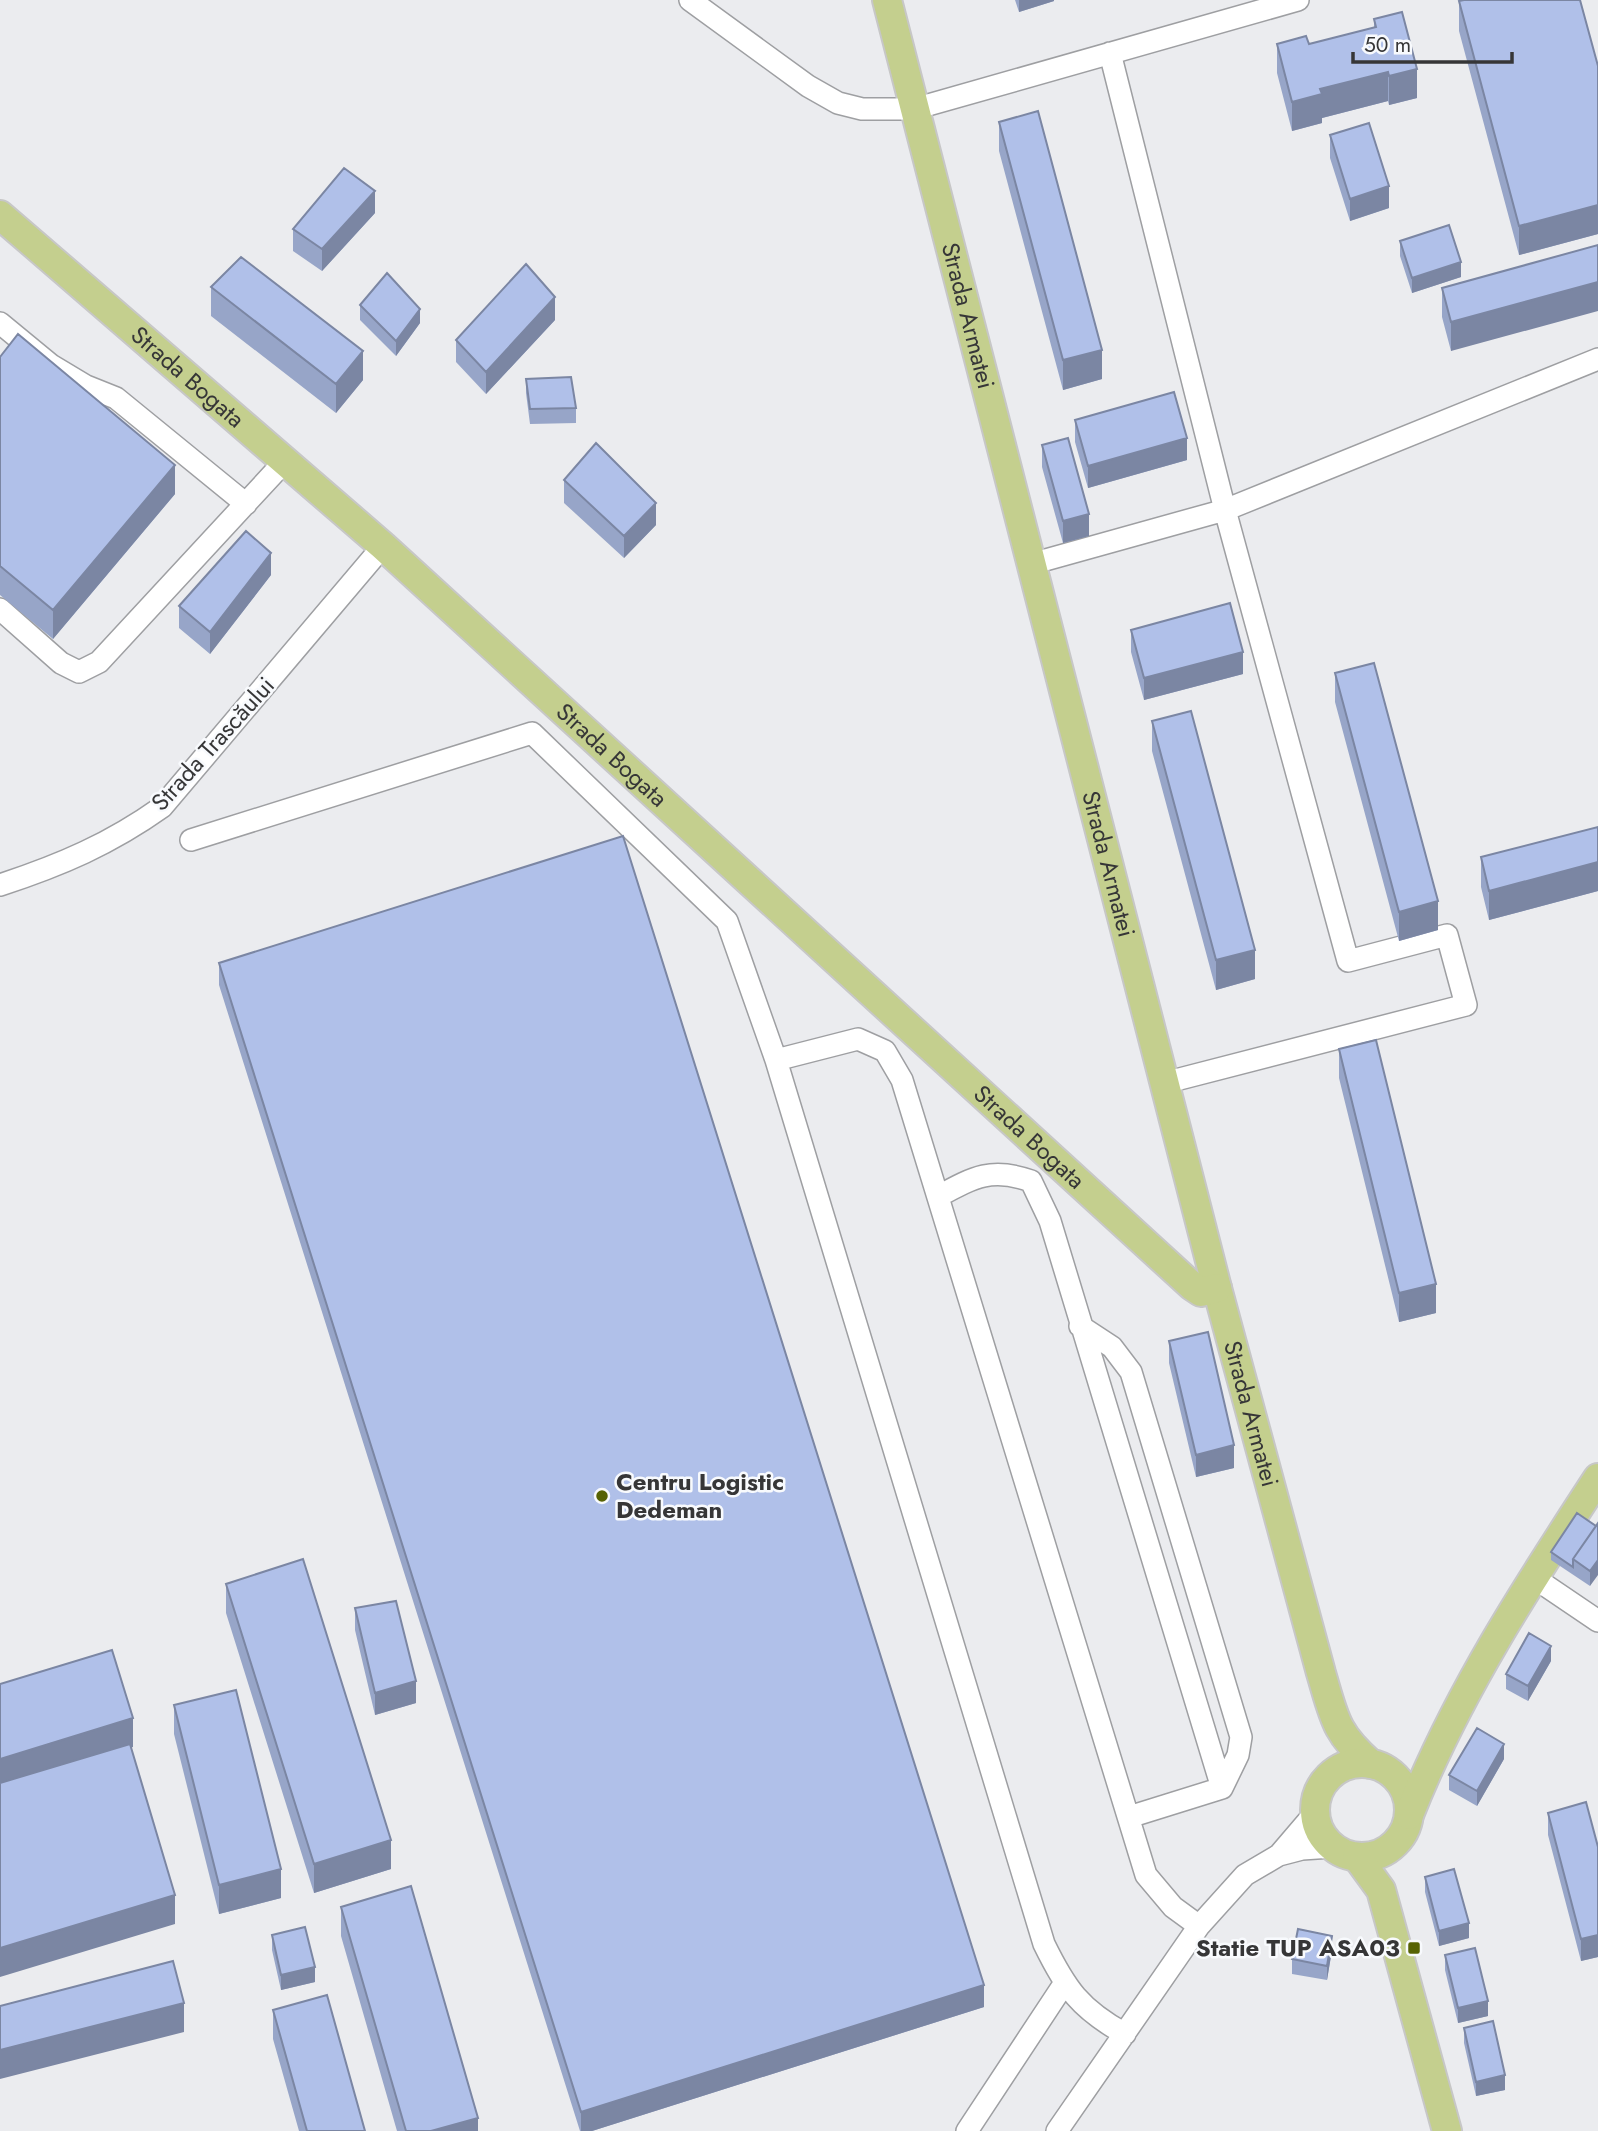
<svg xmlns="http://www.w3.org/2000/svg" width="1598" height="2131" font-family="Jost,sans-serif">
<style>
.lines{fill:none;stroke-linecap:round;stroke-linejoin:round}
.minor-casing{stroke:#9e9fa2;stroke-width:24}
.major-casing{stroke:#c7c7c7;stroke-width:32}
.minor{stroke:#fff;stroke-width:21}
.major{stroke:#c4cf8e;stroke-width:28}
.wall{fill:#97a5c8}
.shaded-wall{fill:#7b86a3}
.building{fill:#b0c0e9;stroke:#7b86a3;stroke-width:2}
.poi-dot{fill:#576304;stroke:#f8fafd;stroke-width:2.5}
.labels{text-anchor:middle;stroke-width:5;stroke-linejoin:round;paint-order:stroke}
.street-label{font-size:24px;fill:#363637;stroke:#f8fafd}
.poi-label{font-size:24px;font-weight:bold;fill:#363637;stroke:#f8fafd;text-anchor:start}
</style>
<rect width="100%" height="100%" fill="#ebecef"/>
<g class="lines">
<g class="minor-casing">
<path id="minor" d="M690,0L808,86L838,103L862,109H914L1298,0
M1110,53L1225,510L1348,961L1447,935L1466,1005L1164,1083
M0,323L51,365L86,386L116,398L246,504
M1031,564L1225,510L1598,359
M0,609L61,663L79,672L99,662L285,461
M191,840L532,733L727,921L776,1060L1044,1944C1066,1989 1080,2009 1125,2034
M0,885C61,865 110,844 162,807L383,546
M776,1060L858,1039L885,1051L902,1080L1146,1875L1173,1907L1199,1926
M939,1196C974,1177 992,1167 1031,1181L1050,1221L1222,1788
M1080,1326L1112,1347L1131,1372L1241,1737L1238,1755L1222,1788L1129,1817
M1533,1577L1598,1621
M1279,1855L1314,1814
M967,2131L1064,1984
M1057,2131L1199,1926L1245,1875L1279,1855L1302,1849L1332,1847"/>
</g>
<g class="major-casing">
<g id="major">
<path id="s1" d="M887,0L1217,1288L1321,1673C1334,1717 1335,1733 1371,1764"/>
<path id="s2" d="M0,215L383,546L1192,1286L1201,1292L1217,1288"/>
<circle cx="1362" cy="1810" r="47"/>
<path d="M1409,1815C1456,1695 1528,1585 1598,1478"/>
<path d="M1357,1857L1381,1890L1447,2131"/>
</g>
</g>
<use href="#minor" class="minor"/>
<use href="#major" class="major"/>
</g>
<path class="wall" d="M1015,0H1054V1L1019,12Z
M1459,1L1598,66V234L1519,255L1459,31Z
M1374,19L1417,98L1389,105L1388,101L1322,118V123L1292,131L1277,73V44H1309L1374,28Z
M999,122L1102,379L1063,390L999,151Z
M1330,135L1389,208L1350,221L1330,158Z
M375,213L322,271L293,251V229Z
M1400,241L1461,277L1412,293L1400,256Z
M1598,245L1451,351L1442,317V288Z
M211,287L363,380L336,413L211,316Z
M360,305L420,323L396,356L360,320Z
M555,320L486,394L456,362V340Z
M0,357L175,494L53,639L0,595Z
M526,379L576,408V423L530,424L526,393Z
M1075,420L1187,460L1088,488L1075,442Z
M1042,445L1089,536L1063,543L1042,467Z
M564,480L656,525L624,558L564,503Z
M271,575L210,654L179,628V606Z
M1131,630L1243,674L1144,700L1131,652Z
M1335,673L1438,930L1399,941L1335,702Z
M1152,721L1255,979L1216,990L1152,751Z
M1598,827V891L1489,920L1481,887V857Z
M219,963L984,2007L592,2131H580L219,985Z
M1339,1049L1436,1313L1399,1322L1339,1078Z
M1169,1341L1234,1468L1196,1477L1169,1363Z
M1596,1526L1590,1586L1551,1560V1552Z
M226,1584L391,1869L314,1893L226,1613Z
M355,1608L416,1703L375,1715L355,1630Z
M1551,1661L1528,1701L1506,1689V1674Z
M174,1705L281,1898L219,1914L174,1734Z
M1504,1759L1477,1806L1449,1790V1775Z
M1548,1813L1598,1847V1957L1581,1961L1548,1835Z
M1425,1877L1469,1938L1439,1946L1425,1892Z
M341,1907L478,2131H397L341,1936Z
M272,1935L315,1982L281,1990L272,1950Z
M1332,1950L1327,1980L1292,1974V1959Z
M1445,1955L1488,2016L1458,2023L1445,1970Z
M273,2010L365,2131H299L273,2039Z
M1464,2028L1505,2090L1476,2096L1464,2043Z"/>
<path class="shaded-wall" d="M1019,0H1054V1L1019,12Z
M1417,69V98L1389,105V76Z
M1388,72V101L1322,118V123L1292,131V102L1320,89Z
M1389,186V208L1350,221V199Z
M375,191V213L322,271V249Z
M1598,205V234L1519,255V226Z
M1461,262V277L1412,293V278Z
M1598,282V311L1451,351V322Z
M555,297V320L486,394V372Z
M420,309V323L396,356V341Z
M1102,350V379L1063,390V360Z
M363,351V380L336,413V384Z
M1187,438V460L1088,488V466Z
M175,465V494L53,639V610Z
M656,503V525L624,558V536Z
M1089,514V536L1063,543V521Z
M271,553V575L210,654V632Z
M1243,652V674L1144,700V678Z
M1598,862V891L1489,920V891Z
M1438,901V930L1399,941V912Z
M1255,950V979L1216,990V960Z
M1436,1284V1313L1399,1322V1293Z
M1234,1445V1468L1196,1477V1455Z
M1598,1560V1575L1590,1586V1571Z
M1551,1646V1661L1528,1701V1686Z
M416,1681V1703L375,1715V1693Z
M133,1718V1747L0,1788V1759Z
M1504,1744V1759L1477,1806V1791Z
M391,1840V1869L314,1893V1864Z
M281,1869V1898L219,1914V1885Z
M175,1895V1924L0,1977V1948Z
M1469,1923V1938L1439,1946V1931Z
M1598,1935V1957L1581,1961V1939Z
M1332,1936V1950L1327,1980V1966Z
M315,1967V1982L281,1990V1975Z
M984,1985V2007L592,2131H581V2112Z
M1488,2001V2016L1458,2023V2008Z
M184,2003V2032L0,2079V2050Z
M1505,2075V2090L1476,2096V2082Z
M478,2118V2131H431Z"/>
<path class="building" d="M1464,0H1580L1598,66V205L1519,226L1459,1Z
M1402,12L1417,69L1389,76L1388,72L1320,89L1322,94L1292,102L1277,44L1306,36L1309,44L1376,27L1374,19Z
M1038,111L1102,350L1063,360L999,122Z
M1369,123L1389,186L1350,199L1330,135Z
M344,168L375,191L322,249L293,229Z
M1449,225L1461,262L1412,278L1400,241Z
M1598,245V282L1451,322L1442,288Z
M241,257L363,351L336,384L211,287Z
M526,264L555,297L486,372L456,340Z
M387,273L420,309L396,341L360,305Z
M18,334L175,465L53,610L0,566V357Z
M571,377L576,408L530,409L526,379Z
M1174,392L1187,438L1088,466L1075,420Z
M1068,438L1089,514L1063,521L1042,445Z
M596,443L656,503L624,536L564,480Z
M246,531L271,553L210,632L179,606Z
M1230,603L1243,652L1144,678L1131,630Z
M1374,663L1438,901L1399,912L1335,673Z
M1191,711L1255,950L1216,960L1152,721Z
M1598,827V862L1489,891L1481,857Z
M623,836L984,1985L581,2112L219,963Z
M1376,1040L1436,1284L1399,1293L1339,1049Z
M1208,1332L1234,1445L1196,1455L1169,1341Z
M1577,1513L1596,1526L1573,1559V1567L1551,1552Z
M1598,1523V1560L1590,1571L1573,1559Z
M303,1559L391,1840L314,1864L226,1584Z
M396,1601L416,1681L375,1693L355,1608Z
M1529,1633L1551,1646L1528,1686L1506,1674Z
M112,1650L133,1718L0,1759V1684Z
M236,1690L281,1869L219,1885L174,1705Z
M1477,1728L1504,1744L1477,1791L1449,1775Z
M130,1744L175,1895L0,1948V1783Z
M1586,1802L1598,1847V1935L1581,1939L1548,1813Z
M1454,1869L1469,1923L1439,1931L1425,1877Z
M411,1886L478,2118L431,2131H406L341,1907Z
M305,1927L315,1967L281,1975L272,1935Z
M1298,1929L1332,1936L1327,1966L1292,1959Z
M1475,1948L1488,2001L1458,2008L1445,1955Z
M173,1961L184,2003L0,2050V2006Z
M327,1995L365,2131H307L273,2010Z
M1493,2021L1505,2075L1476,2082L1464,2028Z"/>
<g class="poi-dot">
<circle cx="602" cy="1496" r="7"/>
<rect x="1407" y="1941" width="14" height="14" rx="3.5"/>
</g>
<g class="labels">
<g class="street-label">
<text dy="8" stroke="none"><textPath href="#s1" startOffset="326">Strada Armatei</textPath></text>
<text dy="8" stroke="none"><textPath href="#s2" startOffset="248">Strada Bogata</textPath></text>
<text transform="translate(213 744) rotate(-48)" y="8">Strada Trascăului</text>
<text dy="8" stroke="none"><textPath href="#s2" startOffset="816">Strada Bogata</textPath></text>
<text dy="8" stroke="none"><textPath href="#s1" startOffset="892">Strada Armatei</textPath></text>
<text dy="8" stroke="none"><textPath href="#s2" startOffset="1382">Strada Bogata</textPath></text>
<text dy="8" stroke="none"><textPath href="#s1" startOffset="1460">Strada Armatei</textPath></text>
</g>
<g class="poi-label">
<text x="616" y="1490">Centru Logistic<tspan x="616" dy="28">Dedeman</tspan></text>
<text x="1400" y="1956" text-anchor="end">Statie TUP ASA03</text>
</g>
</g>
<path d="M1353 52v10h159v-10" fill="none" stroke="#363637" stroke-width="3.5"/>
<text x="1364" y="52" font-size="21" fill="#363637" stroke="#f8fafd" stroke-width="5" paint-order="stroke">50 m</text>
</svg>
